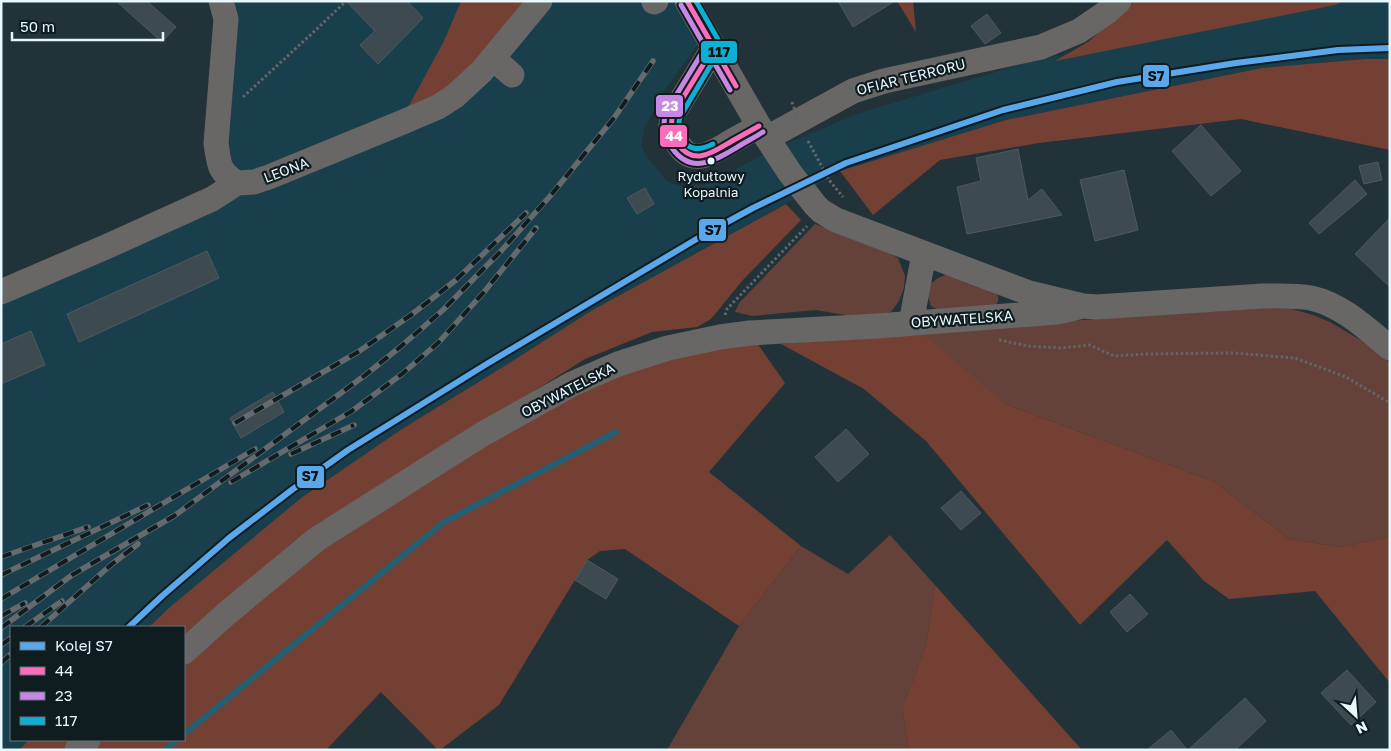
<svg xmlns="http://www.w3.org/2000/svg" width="1391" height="751" font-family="'Golos Text',sans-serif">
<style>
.built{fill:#1a3f4c}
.green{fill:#644239}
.forest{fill:#754034}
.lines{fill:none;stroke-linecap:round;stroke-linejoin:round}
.stream{stroke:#236074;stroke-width:6}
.building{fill:#3d4a4f;stroke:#4d5b60}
.path{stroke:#626668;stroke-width:3;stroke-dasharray:2.5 2.5;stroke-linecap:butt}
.minor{stroke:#696666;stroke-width:25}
.rail-casing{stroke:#666a6c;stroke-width:5.5}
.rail{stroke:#0f1c20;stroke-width:4;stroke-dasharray:11;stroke-linecap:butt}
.path-bridge{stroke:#626668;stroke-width:3;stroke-dasharray:2.5 2.5;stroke-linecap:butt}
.bus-1-casing{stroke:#0f1c20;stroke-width:9}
.bus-2-casing{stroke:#0f1c20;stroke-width:9}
.bus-3-casing{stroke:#0f1c20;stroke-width:9}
.bus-1{stroke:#fb6dba;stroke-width:5}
.bus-2{stroke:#c787e3;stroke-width:5}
.bus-3{stroke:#0dafd3;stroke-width:5}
.rail-1-casing{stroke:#0f1c20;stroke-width:10}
.rail-1{stroke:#5aa8eb;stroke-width:6}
.bus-dot{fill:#e6f7fd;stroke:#0f1c20;stroke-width:2}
.labels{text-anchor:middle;stroke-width:4.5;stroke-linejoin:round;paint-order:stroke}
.bus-label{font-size:13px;fill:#e6f7fd;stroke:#0f1c20}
.street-label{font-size:14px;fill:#e6f7fd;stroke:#0f1c20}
.line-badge{stroke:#0f1c20;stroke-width:2}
.badge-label{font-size:14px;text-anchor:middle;font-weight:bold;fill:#fff}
.pale-badge-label{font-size:14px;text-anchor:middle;font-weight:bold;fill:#111}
</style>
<rect width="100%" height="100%" fill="#213238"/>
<path class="built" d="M221,1H687L706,33L664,91L644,129L641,145L645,154L665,179L671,183L682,186L705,185L774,149L857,114L1025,63L1216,22L1336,1H1390V59H1365L1262,68L1006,120L840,171L805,193L591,311L498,370L402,429L301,498L170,607L149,627H11V740H30L19,750H1V292L229,178Z"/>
<path class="green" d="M815,224L884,250L898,258L905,276L904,288L899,301L891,312L863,318L816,310L752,316L735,312L739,303Z
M948,274L995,291C1000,298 999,301 994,308L938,310L931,306L928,296L929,285L938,278Z
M1268,308L1292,309L1313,315L1330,322L1369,345L1390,363V537L1340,547L1289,539L1215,482L1005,404L909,331Z
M890,535L935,585L926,646L902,708L909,750H667L739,626L801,546L848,574Z"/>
<path class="forest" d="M461,1H529L461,79L405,113L444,41Z
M897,1H913L916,32Z
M1134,1H1344L1335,5L1055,61L1088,42Z
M1365,59H1390V150L1241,119L1039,143L940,160L873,215L840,171L1006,120L1262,68Z
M786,204L801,220L742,281L711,319L697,327L652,332L585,359L397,477L184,641V627H149L170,607L301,498L402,429L498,370L591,311Z
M921,332L1005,404L1215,482L1289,539L1340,547L1390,537V683L1315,591L1229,599L1204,581L1167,540L1080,625L926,441L864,389L781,344Z
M750,333L785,383L709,472L801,546L739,626L625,549L600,551L587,560L499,705L440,750H438L381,692L326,750H77L88,740H184V652L317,539L572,384Z
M935,585L1082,750H909L902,708L926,646Z
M29,740H74L62,750H19Z"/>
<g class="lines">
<path class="stream" d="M184,734L444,522L616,432
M165,750L177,740"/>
</g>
<path class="building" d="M116,1H147L176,27L162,42Z
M346,1H407L423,18L378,64L360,45L375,31Z
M838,1H895L853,27Z
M987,14L1001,33L985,44L971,26Z
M1201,125L1241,171L1211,196L1172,151Z
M1018,149L1028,200L1042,189L1062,215L967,234L957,187L981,181L976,158Z
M1378,162L1382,180L1364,184L1359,166Z
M1124,170L1138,230L1095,241L1080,180Z
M1355,180L1367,194L1319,234L1309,223Z
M645,188L654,204L637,214L627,198Z
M1390,218V287L1355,254Z
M207,251L219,278L79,342L67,314Z
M31,331L45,365L1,384V344Z
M273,392L284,412L241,438L230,418Z
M846,429L869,454L838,482L815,457Z
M961,491L981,513L961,530L941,508Z
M587,560L618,579L606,599L575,580Z
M1130,594L1148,614L1127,632L1110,612Z
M1347,670L1376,702L1351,725L1321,693Z
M1245,698L1266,721L1235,750H1188Z
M1171,730L1187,750H1147Z"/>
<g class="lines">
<path class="path" d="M243,97L319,27L345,2
M808,141L829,180L843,197
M725,315L727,309L807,226
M999,340L1028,346L1060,348L1090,345L1114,356L1145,354L1233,353L1295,358L1346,377L1390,403"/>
<path class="minor" d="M221,1L226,19L216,143C219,163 218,172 237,183
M687,1L759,126L790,173L815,205L821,211L836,220L1029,293L1083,306L1097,307L1263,296C1279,296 1295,295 1311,298C1342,305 1366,328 1390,348
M654,2L656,1
M714,47L673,114C669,125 671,133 678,144C692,166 711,154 729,143C739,137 749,132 759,126
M493,58L512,75
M767,138L853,91L884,81L1041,47L1079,31L1107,12L1119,1
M1,292L108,246L212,199L237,183L254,182L269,177L403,122L438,107L455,96L482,71L540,1
M911,323L924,254
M184,652L226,614L317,539L481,435L572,384L618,364L668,348L720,337L750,333L877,326L1057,312L1083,306
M77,750L88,740"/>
<g class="rail-casing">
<path id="rail" d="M235,423L358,352L411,315L456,280L526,213
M291,454L354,425
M231,482L352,411L402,374L439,342L484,292L536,228
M1,557L88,527
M1,575L148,505
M1,599L255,449
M1,616L25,603
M25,627L62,601
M41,627L112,564L138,544
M1,628L72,575L174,516L364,376L399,348L443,310L502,250L551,195L614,118L653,61
M1,645L11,638
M1,663L11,654"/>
</g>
<use href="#rail" class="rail"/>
<path class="path-bridge" d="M792,102L800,125"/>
<g class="bus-1-casing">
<path id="bus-1" d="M687,1L736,86
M714,47L673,114C670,125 671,134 678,144C694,167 713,152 732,141C741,136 750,131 759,126"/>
</g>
<g class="bus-2-casing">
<path id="bus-2" d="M681,5L730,90
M708,43L666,112C662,125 664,137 672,148C691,175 714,161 736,148C745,142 754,138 763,132"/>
</g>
<g class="bus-3-casing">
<path id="bus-3" d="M696,1L720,43L721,48L680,117C677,127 681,145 693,148C700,150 707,147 713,144"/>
</g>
<use href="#bus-1" class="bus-1"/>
<use href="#bus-2" class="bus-2"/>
<use href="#bus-3" class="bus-3"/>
<g class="rail-1-casing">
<path id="rail-1" d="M129,627L162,596L229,538L293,489L348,450L485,365L705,234L753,208L846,163L1003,110L1117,82L1236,63L1338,50L1390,48"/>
</g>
<use href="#rail-1" class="rail-1"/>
</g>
<circle class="bus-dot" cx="711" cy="161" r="4.5"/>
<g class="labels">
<g class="bus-label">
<text x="711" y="181">Rydułtowy<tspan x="711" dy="16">Kopalnia</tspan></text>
</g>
<g class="street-label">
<text transform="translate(911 77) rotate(-14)" y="5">OFIAR TERRORU</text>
<text transform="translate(286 170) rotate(-21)" y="5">LEONA</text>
<text transform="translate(962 319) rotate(-4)" y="5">OBYWATELSKA</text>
<text transform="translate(568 390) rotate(-27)" y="5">OBYWATELSKA</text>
</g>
</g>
<g class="line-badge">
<rect x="700" y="40" width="38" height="24" rx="5" fill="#0dafd3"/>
<rect x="1142" y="64" width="28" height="24" rx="5" fill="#5aa8eb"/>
<rect x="655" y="94" width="29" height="24" rx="5" fill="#c787e3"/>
<rect x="659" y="124" width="29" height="24" rx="5" fill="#fb6dba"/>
<rect x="698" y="218" width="29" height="24" rx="5" fill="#5aa8eb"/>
<rect x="296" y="465" width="29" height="24" rx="5" fill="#5aa8eb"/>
</g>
<g class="badge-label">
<text x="670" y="111">23</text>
<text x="674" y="141">44</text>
</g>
<g class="pale-badge-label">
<text x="719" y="57">117</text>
<text x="1156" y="81">S7</text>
<text x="713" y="235">S7</text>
<text x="310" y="481">S7</text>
</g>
<rect width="1391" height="751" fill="none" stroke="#e6f7fd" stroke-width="5"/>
<rect x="10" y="626" width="175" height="115" fill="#0f1c20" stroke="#657478"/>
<rect x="20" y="642" width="25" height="8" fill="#5aa8eb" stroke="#657478"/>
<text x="55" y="651" font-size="15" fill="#e6f7fd">Kolej S7</text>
<rect x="20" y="667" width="25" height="8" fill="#fb6dba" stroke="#657478"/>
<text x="55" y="676" font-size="15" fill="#e6f7fd">44</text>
<rect x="20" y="692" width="25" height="8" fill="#c787e3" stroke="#657478"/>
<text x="55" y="701" font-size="15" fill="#e6f7fd">23</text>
<rect x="20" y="717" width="25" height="8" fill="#0dafd3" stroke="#657478"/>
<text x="55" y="726" font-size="15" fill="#e6f7fd">117</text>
<g transform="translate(1356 716) rotate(154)" stroke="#0f1c20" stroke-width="4" paint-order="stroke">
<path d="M0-4L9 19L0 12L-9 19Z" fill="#e6f7fd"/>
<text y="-8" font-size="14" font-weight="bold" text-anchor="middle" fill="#e6f7fd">N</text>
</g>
<path d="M12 32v8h151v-8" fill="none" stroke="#e6f7fd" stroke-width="2.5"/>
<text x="20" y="32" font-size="15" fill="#e6f7fd" stroke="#0f1c20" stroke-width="4" paint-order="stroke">50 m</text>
</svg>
